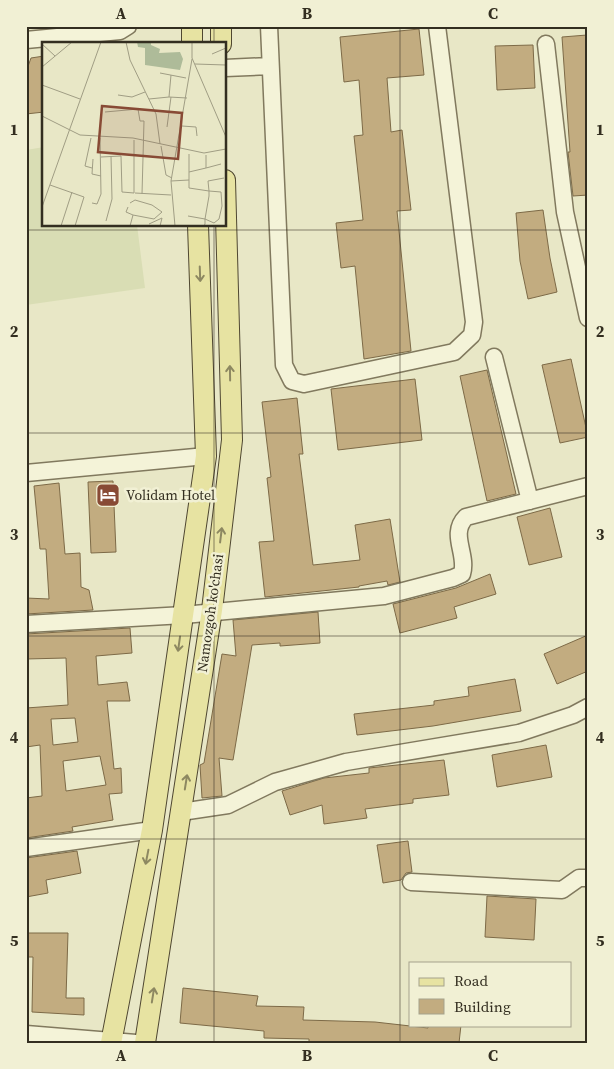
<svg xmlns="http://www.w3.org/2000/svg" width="614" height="1069" font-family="'Source Serif 4',serif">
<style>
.farmland{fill:#d9ddb4}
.building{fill:#c2ac80;stroke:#7d6a47;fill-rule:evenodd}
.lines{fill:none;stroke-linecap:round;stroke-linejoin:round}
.minor-casing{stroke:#81795e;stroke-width:19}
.major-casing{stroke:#4f4731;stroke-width:22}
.minor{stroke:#f4f3d8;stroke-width:16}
.major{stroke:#e7e3a2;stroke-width:20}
.oneway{stroke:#8d8861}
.grid{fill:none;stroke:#332e20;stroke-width:1;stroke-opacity:0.55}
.labels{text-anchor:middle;stroke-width:5;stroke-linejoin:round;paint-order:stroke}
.poi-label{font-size:14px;fill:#332e20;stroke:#f1f0d4;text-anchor:start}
.street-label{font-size:14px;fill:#332e20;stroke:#f1f0d4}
.inset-road{fill:none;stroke:#a09d84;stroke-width:1}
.view{fill:#884a35;fill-opacity:0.15;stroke:#884a35;stroke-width:2.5}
.inset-edge{fill:none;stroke:#332e20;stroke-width:2.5}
.neatline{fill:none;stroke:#332e20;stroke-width:2}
.grid-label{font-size:16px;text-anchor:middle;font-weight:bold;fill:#332e20}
</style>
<rect width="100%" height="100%" fill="#e8e7c6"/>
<path class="farmland" d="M44,147V225H137L145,288L26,305V150Z"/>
<path class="building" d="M419,29L424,75L387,78L391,132L402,130L411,210L397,211L411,351L364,359L355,266L341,268L336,223L363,220L354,136L363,135L359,80L344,82L340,37Z
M587,35L588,195L573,196L568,152H570L562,37Z
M533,45L535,88L497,90L495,46Z
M44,56V112L26,114V72L31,58Z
M543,210L550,258L557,292L528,299L520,261L516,213Z
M571,359L588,437L560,443L542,365Z
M487,370L516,494L487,501L460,376Z
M415,379L422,440L338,450L331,389Z
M297,398L303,454H299L313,565L360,560L355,525L390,519L400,582L388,585L387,581L359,586V587L265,597L259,542L274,541L267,478L271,477L262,402Z
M113,481L116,552L91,553L88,482Z
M59,483L65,554L80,553L81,587L89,590L93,610L26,614V598L49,599L46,549H40L34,486Z
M550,508L562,557L529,565L517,517Z
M490,574L496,594L454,607L457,618L400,633L393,604L456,588Z
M318,612L320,643L280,646V643L252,645L233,760L219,758L222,796L202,798L200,765L204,763L222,654L236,656L233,620Z
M130,628L132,653L96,656L98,685L127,682L130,701H107L114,769L121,768L122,793L109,794L113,820L72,827L73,831L26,838V798L42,796L40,745L26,747V708L68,705L66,658L26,659V634ZM75,718L78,742L53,745L51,719ZM100,756L106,785L66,791L63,761Z
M588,635V671L557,684L544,654Z
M515,679L521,711L433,726L357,735L354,714L434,705V701L469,696L468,687Z
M546,745L552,777L497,787L492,755Z
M444,760L449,795L413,799V803L365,809L367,818L324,824L322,805L290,815L282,791L324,778L369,773V768Z
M408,841L412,872L406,873L401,880L383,883L377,845Z
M77,851L81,873L46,880L48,893L26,897V858Z
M487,896L536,899L534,940L485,937Z
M26,933H68L66,998H84V1015L32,1012L33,957H26Z
M183,988L258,996L256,1006L304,1007L303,1020L375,1022L428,1028V1025H461L459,1043H309V1039L264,1038V1031L180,1023Z"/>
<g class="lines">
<g class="minor-casing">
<path id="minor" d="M269,26L284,365L292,381L304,384L454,352L472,335L474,322L437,26
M26,40L120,31L128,26
M546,44L565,212L588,318
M225,68L270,66
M494,357L530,501
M26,473L206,456
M26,624L184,615L384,596L453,578L462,574C468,554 449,534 466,517L588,486
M181,812L228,805L275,782L346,762L519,733L573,715L588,707
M26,848L152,830
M411,882L562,890L579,878H588
M26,1034L136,1043"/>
</g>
<g class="major-casing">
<path id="major" d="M192,26V44
M221,26V44
M111,1043L152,830L206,456L198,225
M145,1043L212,610L232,440L225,180"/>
</g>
<use href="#minor" class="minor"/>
<use href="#major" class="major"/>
</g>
<defs><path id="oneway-shaft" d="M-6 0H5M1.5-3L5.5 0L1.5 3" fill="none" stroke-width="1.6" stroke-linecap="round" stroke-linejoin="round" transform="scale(1.25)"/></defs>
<g class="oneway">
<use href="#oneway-shaft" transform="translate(200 274) rotate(88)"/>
<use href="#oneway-shaft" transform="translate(230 373) rotate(-91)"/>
<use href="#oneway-shaft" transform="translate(221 535) rotate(-83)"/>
<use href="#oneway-shaft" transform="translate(179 644) rotate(98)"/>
<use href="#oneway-shaft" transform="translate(186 782) rotate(-81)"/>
<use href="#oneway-shaft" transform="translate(147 857) rotate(101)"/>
<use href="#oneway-shaft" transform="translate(153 995) rotate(-81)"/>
</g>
<path class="grid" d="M214,26V44M400,26V1043M214,225V1043M26,230H588M26,433H588M26,636H588M26,839H588"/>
<defs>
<g id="hotel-square" transform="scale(1.25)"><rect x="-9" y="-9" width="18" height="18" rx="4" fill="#884a35" stroke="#f1f0d4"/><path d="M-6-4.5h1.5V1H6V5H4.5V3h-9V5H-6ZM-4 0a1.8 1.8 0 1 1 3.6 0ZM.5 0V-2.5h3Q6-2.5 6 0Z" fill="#fff"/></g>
</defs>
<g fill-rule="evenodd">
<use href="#hotel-square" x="108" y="495"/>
</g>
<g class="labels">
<g class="poi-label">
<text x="126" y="500">Volidam Hotel</text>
</g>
<g class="street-label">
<text transform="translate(210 613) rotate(-82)" y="5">Namozgoh ko'chasi</text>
</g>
</g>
<g transform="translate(42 42)">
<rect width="184" height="184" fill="#e8e7c6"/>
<path d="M95,0H109V3L118,7L117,11L138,10L141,17L138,28L103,23V6L96,5Z" fill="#aebb99"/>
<path class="inset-road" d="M84,0L88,18L114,72L118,102M150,0V16L184,95M0,2L13,14M170,12L184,6M153,22L184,23M0,25L30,0M118,31L144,36M129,33L127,55L145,56M0,43L38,57M76,53L90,55L103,50M107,57L127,55M63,70L96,67L98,79H102L100,152M0,74L38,93L91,96L162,111L184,107M140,84L154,85L155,94M125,85L129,55M26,92L59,0M49,96L43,124L50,126M119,104L124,133L130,136M59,115L79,114L80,150L92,151V98M51,117L50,132L59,134M164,126L179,122M147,130L164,126V113M147,138V112M129,139L147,138V146L167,149L166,139L182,136M8,143L42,155L33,184M93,151L129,153M50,161L55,162L59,152L58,96M88,161L93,158L110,163L120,170L112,177L91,173M0,165L26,92M86,165L84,170L91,173L88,184M146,174L163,177M64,179L70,157L69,114M107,182L120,176L118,184M19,184L30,150M133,184L129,139L150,17M162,184L163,182V177L167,154V149L179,150L180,164L177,177L172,181L163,177"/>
<path class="view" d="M60,64L140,71L136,117L56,110Z"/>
<rect width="184" height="184" class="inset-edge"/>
</g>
<rect width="614" height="1069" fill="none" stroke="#f1f0d4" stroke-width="55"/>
<rect x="409" y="962" width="162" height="65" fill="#f1f0d4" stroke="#a5a28c"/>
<rect x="419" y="978" width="25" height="8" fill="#e7e3a2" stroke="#a5a28c"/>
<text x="454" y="986" font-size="15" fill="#332e20">Road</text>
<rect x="419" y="999" width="25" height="15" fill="#c2ac80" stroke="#a5a28c"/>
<text x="454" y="1012" font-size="15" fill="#332e20">Building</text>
<rect x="28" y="28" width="558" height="1014" class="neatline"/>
<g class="grid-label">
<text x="121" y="19">A</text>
<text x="307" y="19">B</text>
<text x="493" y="19">C</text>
<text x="14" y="135">1</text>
<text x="600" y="135">1</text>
<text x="14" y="337">2</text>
<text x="600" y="337">2</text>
<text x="14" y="540">3</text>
<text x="600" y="540">3</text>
<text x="14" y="743">4</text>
<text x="600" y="743">4</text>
<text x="14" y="946">5</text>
<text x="600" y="946">5</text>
<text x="121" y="1061">A</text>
<text x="307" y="1061">B</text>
<text x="493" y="1061">C</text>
</g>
</svg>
